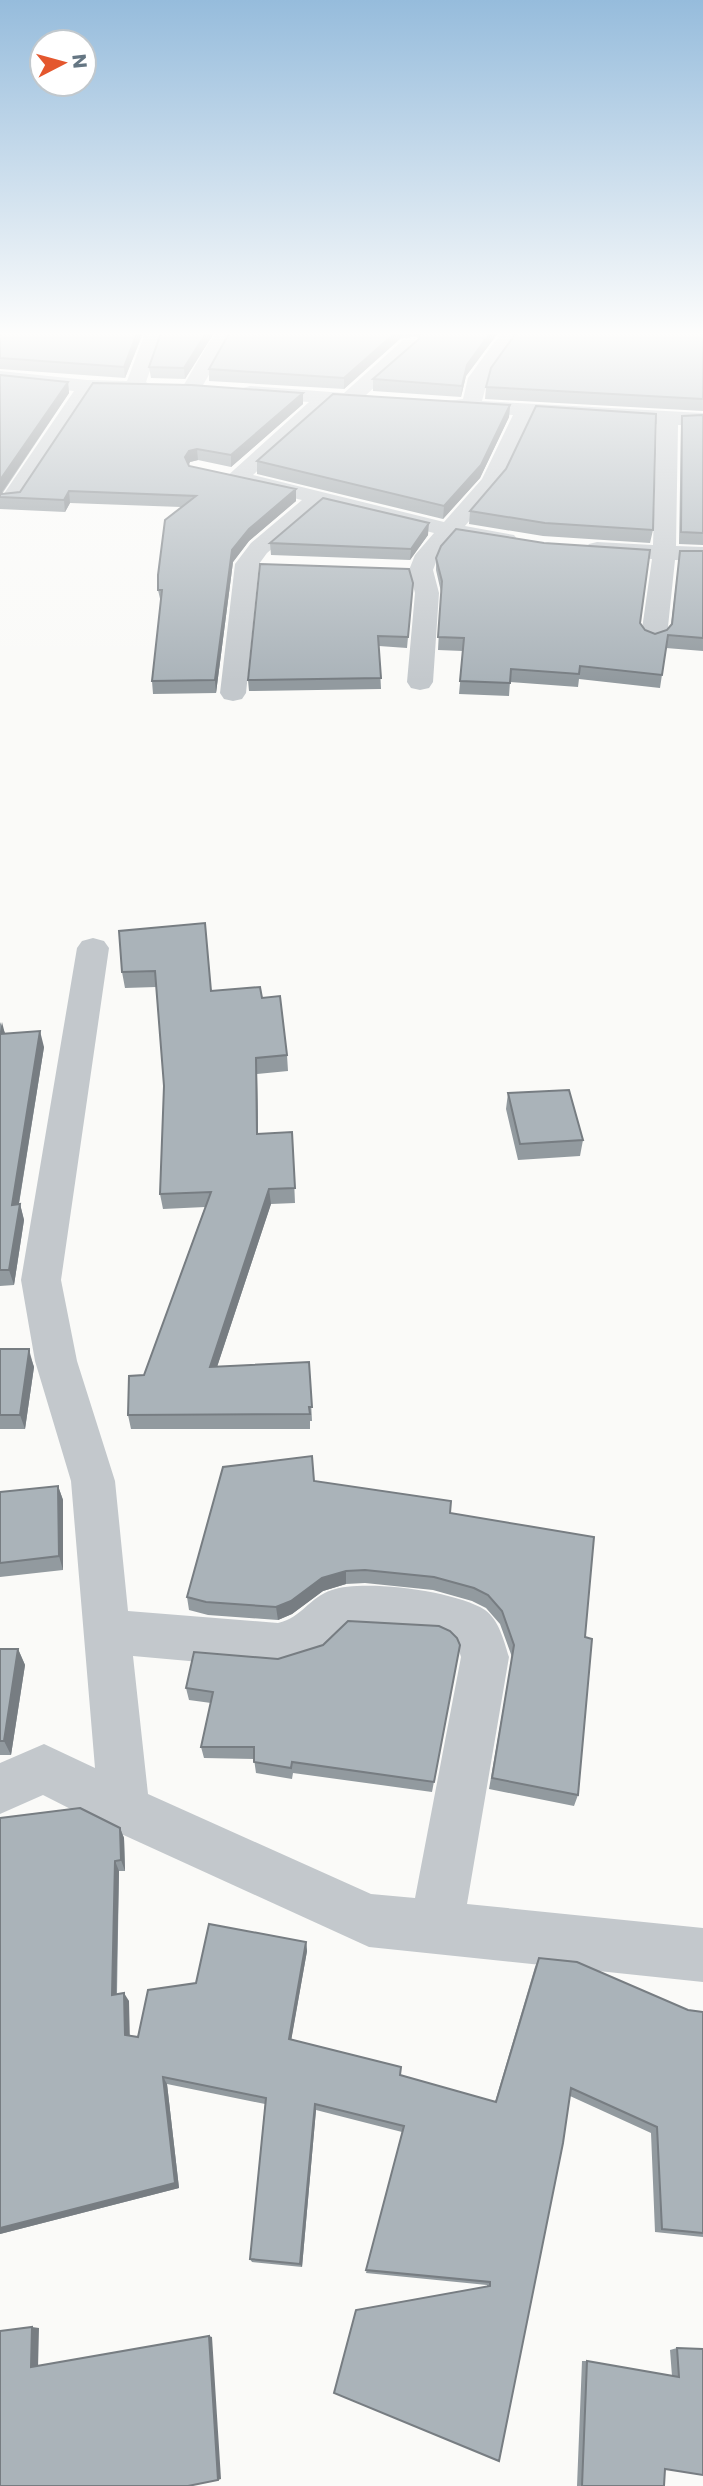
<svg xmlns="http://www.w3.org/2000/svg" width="703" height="2486" font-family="Poppins,sans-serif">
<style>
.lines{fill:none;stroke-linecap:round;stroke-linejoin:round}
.street{fill:#c3c8cc;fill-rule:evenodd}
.wall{fill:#929a9f}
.shaded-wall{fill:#777d82}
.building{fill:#aab3b9;stroke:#777d82;stroke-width:2}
</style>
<rect width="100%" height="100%" fill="#fafaf8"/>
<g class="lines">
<path class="street" d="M145,333H163L146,382L154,387L151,391L93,392L20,503H4L1,498L74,391L0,383V371L87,380L127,381Z
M217,333H237L225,347L199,392H185L182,388L208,344Z
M501,333H520L488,378L482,401L703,413V425H678L676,546L703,547V561L675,560L667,636L663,641L654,644L645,641L641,636L652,559L597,556L589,554L585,549L589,544L597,542L653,545L657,424L533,416L503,481L465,526L514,535L518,540L514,545L506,547L454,538L438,557L433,570L439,593L433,682L429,688L420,690L411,688L407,682L415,593L409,570L415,555L434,533L323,505L267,553L259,564L246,693L242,699L233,701L224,699L220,693L235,564L251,543L302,500L228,483L225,478L309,402L250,398L243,396L240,392L243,388L250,386L344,393L403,340H417L419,344L417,348L366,395L389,398L392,402L389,406L331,404L253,475L444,522L482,479L513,415L456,411L449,409L446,405L449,401L463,399L468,378Z
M93,938L104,941L109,948L61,1280L77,1361L115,1481L128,1611L278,1623C303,1617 308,1598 332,1590C364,1579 456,1591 485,1610C499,1620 504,1641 509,1657L467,1904L703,1928V1982L369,1947L106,1827L43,1795L0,1814V1763L44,1744L95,1768L71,1481L35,1361L21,1280L77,948L82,941ZM347,1631L438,1636C451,1640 458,1644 461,1657L415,1898L371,1894L148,1794L133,1656L278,1669L323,1655Z"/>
</g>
<path class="wall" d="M0,333H143L125,378L0,369Z
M214,333L185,379L151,378L149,367Z
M230,333H498L466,376L461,397L373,391V379L419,339L417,337L401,338L344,389L209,381V369Z
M703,333V411L485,399L486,387Z
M0,375L68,382L69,393L2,494L20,492L303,393V404L231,467L198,460L190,462L189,465V466L296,489V501L249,541L233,562L216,693L153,694L152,681L161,603L158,590L181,507L70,503L65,512L0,509Z
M510,405L509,417L480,478L443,519L257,474V461Z
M703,415V545L679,544L681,428L682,416Z
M470,511L653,530L650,543L543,536L469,524Z
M428,535L410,560L271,555L270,543Z
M680,551H703V651L666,648L660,688L579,679L578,687L510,682L509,696L459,694L463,651L438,650L441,592L436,570V558L640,623L645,630L655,634L667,630L671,625Z
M412,593L407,648L379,646L381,689L249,691L248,680Z
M119,931L211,991L262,998L287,1055L288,1071L257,1074L258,1134L292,1132L295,1203L271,1204L217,1367L309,1362L312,1421H310V1429H131L128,1415L144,1375L205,1207L163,1209L160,1194L164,1086L156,987L125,988L122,972Z
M0,1022L5,1033L44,1047L19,1204H20L24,1220L14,1285L0,1286Z
M508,1093L583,1140L580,1156L518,1160L506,1109Z
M0,1349H29L33,1364L34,1367L25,1429H0Z
M314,1481L450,1513L585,1637L578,1795L574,1806L489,1789L512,1657L500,1624L486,1608L472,1601L433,1590L365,1583L346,1584L323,1591L292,1614L278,1620L208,1615L189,1610L187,1597Z
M58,1486L63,1500V1570L0,1577V1492Z
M460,1645L432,1792L293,1773L292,1779L256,1773L254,1759L204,1758L201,1747L211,1703L189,1700L186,1688L278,1659Z
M0,1649H18L25,1665L11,1755H0Z
M0,1818L120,1828L124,1838L125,1871H119L117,1994L129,2001V2036L138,2037L196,1983L306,1942L307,1951L291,2040L400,2075L495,2102L535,1967L539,1958L688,2010L703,2012V2237L655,2232L651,2133L570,2096L499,2461L487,2285L366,2273L402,2132L316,2110L302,2267L252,2262L250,2259L265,2104L167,2084L179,2188L0,2234Z
M677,2348L703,2349L665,2469L664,2486H577L582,2361H587L672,2376L670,2350Z"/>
<path class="shaded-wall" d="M137,333H143L125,378L124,367Z
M206,333H214L185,379L184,368Z
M395,333H401V338L344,389V378Z
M490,333H498L466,376L461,397L462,386L467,365Z
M68,382L69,393L0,495V480Z
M303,393V404L231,467V455Z
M510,405L509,417L480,478L443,519L444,506Z
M197,449L198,460L190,462L186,469L185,457L189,451Z
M296,489V501L249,541L233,562L216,693L215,680L232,550L249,529Z
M69,491L70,503L65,512L64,500Z
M429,523L428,535L410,560L411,549Z
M2,1022L6,1038L4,1050L0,1032Z
M40,1031L44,1047L16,1221L12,1205Z
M256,1058L257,1074L258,1150L257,1134Z
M269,1189L271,1204L212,1382L210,1367Z
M20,1204L24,1220L14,1285L9,1270Z
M29,1352L34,1367L25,1429L20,1415Z
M58,1486L63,1500V1570L59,1556Z
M346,1571V1584L323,1591L292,1614L278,1620L276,1607L322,1578Z
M18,1649L25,1665L11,1755L4,1741Z
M120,1828L124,1838L125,1871L121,1860Z
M115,1861L119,1871L116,2003L112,1995Z
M306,1942L307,1951L290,2047L289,2039Z
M124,1993L129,2001L130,2043L125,2035Z
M163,2077L167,2084L179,2188L0,2234V2228Z
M315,2104L316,2110L302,2267L300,2264Z
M32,2327L39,2328L38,2368L31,2367Z
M209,2336L212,2337L221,2479L218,2480Z"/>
<path class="building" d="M0,333H137L124,367L0,358Z
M161,333H206L184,368L149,367Z
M230,333H395L344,378L209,369L227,337Z
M421,333H490L467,365L462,386L373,379L419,339Z
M516,333H703V399L486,387L491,368Z
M0,375L68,382L0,480Z
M93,383L191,385L303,393L231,455L197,449L189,451L185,457L189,466L296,489L249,529L232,550L215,680L152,681L162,590H158V575L165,520L196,496L69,491L64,500L0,497V490L2,494L20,492Z
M333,394L510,405L481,465L444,506L257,461Z
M536,406L656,414L653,530L545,523L470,511L506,469Z
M703,415V533L681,532L682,416Z
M323,498L429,523L411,549L270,543Z
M456,529L544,543L650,550L640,623L645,630L655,634L667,630L672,624L680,551H703V638L668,635L662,675L580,666L579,674L511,669L510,683L460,681L464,638L438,637L442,581L436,558L441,546Z
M260,564L409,569L413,583L408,637L378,636L381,678L248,680Z
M205,923L211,991L260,987L262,998L280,996L287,1055L256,1058L257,1134L292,1132L295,1188L269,1189L210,1367L309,1362L312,1407H309L310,1414L128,1415L129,1376L144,1375L211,1192L160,1194L164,1086L155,971L122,972L119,931Z
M40,1031L12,1205L20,1204L9,1270H0V1034Z
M569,1090L583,1140L520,1144L508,1093Z
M0,1349H29V1352L20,1415H0Z
M312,1456L314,1481L451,1501L450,1513L594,1537L585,1637L592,1639L578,1795L492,1778L514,1645L502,1611L488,1595L474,1588L434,1577L365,1570L346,1571L322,1578L291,1601L276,1607L206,1602L187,1597L223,1467Z
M58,1486L59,1556L0,1563V1492Z
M348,1621L439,1626L450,1631L457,1638L460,1645L434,1782L292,1762L291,1768L254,1762V1747H201L213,1692L186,1688L194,1652L278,1659L323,1645Z
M0,1649H18L4,1741H0Z
M80,1808L120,1828L121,1860L115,1861L112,1995L124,1993L125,2035L138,2037L148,1990L196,1983L209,1924L306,1942L289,2039L401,2067L400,2075L496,2102L539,1958L577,1962L688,2010L703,2012V2233L662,2229L657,2127L571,2088L563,2143L499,2461L334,2393L356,2310L490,2286V2282L366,2270L404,2126L315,2104L300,2264L250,2259L266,2098L163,2077L175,2183L0,2228V1818Z
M32,2327L31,2367L209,2336L218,2480L188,2486H0V2331Z
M677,2348L703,2349V2475L665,2469L664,2486H582L587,2361L679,2377Z"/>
<linearGradient id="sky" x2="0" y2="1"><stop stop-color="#96bcdc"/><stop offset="0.49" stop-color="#fdfdfc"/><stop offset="1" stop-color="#fdfdfc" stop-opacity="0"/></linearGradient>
<rect width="703" height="681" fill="url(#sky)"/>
<g transform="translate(63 63) rotate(84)"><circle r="33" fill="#ffffff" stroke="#c1c8cd" stroke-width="2"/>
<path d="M0-5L12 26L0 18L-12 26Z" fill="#e4572e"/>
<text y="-10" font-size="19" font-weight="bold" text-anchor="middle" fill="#657683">N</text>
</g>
</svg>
